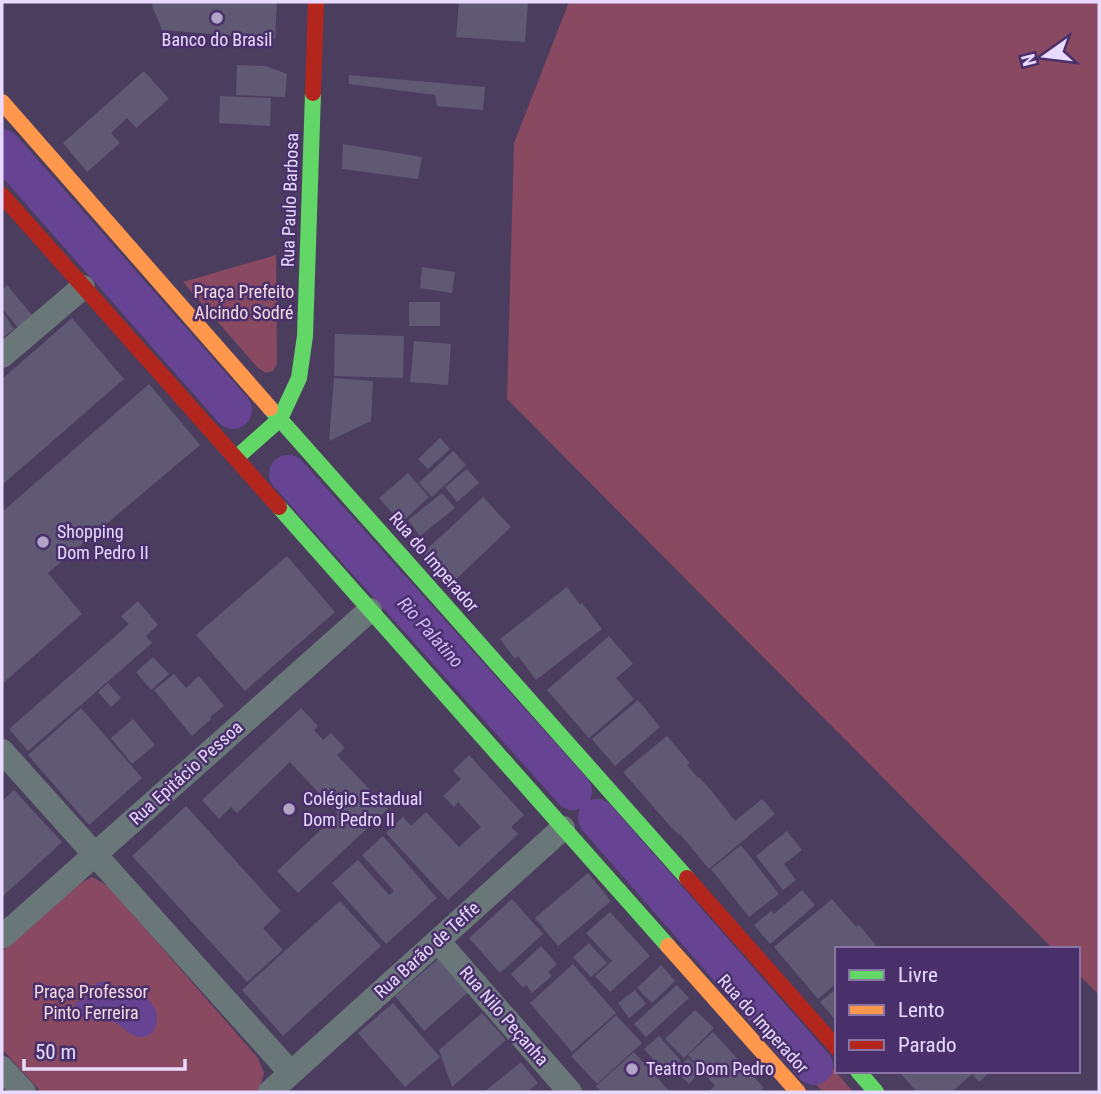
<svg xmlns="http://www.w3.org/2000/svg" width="1101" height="1094" font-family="'Roboto Condensed',sans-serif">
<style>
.green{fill:#894961}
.water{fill:#664493}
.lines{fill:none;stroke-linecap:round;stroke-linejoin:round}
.river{stroke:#664493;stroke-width:38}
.building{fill:#5f5974}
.street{stroke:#697779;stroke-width:24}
.fast{stroke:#63d668;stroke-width:16}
.slow{stroke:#ff974d;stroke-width:16}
.jam{stroke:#b3261e;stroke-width:16}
.poi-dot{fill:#b1a4c7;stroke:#4a306b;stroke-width:2.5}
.labels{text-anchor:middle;stroke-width:5;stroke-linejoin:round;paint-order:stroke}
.poi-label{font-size:18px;fill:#e8dbff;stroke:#4a306b;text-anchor:start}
.street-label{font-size:18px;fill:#e8dbff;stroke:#4a306b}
.park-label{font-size:18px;fill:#f7dae1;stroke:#4a306b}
.water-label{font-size:19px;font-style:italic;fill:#d0b6fa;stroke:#4a306b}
</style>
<rect width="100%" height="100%" fill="#4b3d5e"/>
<path class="green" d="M569,2H1099V995L1078,974V949H1053L507,399L514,143Z
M276,255L277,363L273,371L266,373L257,367L183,282Z
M92,877L108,886L258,1058L264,1073L259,1090L256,1092H41L2,1049V952L77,885Z
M824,1058L853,1092H823L806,1074Z"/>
<path class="water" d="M100,981L106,983L110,988L129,986C138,991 149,998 154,1007C160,1017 157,1036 143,1037C128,1038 123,1023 110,1021C95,1018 88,1023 75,1011V1002L83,1001L94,986Z"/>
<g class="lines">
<path class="river" d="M2,148L233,410
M288,474L573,791
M597,818L814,1066"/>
</g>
<path class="building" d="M153,2H277L275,39L162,30L152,6Z
M459,2H528L525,42L456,37Z
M237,65L266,66L287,74L285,97L236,95Z
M144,71L169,99L136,128L127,118L111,133L120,143L87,172L63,143Z
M349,75L485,87L483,110L437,106L435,95L349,84Z
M220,96L271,98L270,126L219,123Z
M343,144L422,157L418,179L342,169Z
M422,267L455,272L452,293L420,288Z
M7,285L32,315L18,328L2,308V290Z
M409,302H440V326H409Z
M264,304L265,318H257L256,305Z
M2,311L14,329L2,338Z
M72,318L124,379L2,485V379Z
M335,334L404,336L403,378L334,376Z
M414,341L451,344L448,385L410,382Z
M334,378L373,381L371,421L329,441Z
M149,384L200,445L48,573L82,614L2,684V512Z
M440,438L450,449L428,469L418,459Z
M453,451L466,465L432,497L419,483Z
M467,469L479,483L457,502L445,487Z
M408,473L429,497L401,523L379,498Z
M442,493L455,508L420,536L408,520Z
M483,497L511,527L451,584L423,553Z
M287,556L335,612L245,691L196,635Z
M567,587L580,605L582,603L602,629L536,680L518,656L515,659L500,639Z
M138,601L158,625L146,636L152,643L28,751L9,729L129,624L121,616Z
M609,636L633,664L616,678L634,699L589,738L547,690Z
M153,657L169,674L151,690L136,672Z
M174,674L186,688L199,676L224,706L210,717L211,719L192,736L154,690Z
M108,683L121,698L111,707L98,692Z
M638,700L660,727L615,766L592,739Z
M81,708L142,778L89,825L28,755Z
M301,708L318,726L314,730L323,740L331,733L345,748L337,755L388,809L298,893L277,871L338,814L290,762L237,813L231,807L219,819L202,800Z
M133,719L155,745L132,764L111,738Z
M667,736L690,763L687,765L698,778L699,777L711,790L735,821L762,799L775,814L709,869L680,834L679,835L670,826L623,772Z
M469,755L524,815L511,827L518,834L448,900L386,833L403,817L411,826L426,812L459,847L481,827L458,802L454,807L443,796L461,779L453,771Z
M14,790L62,842L2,897V801Z
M186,806L281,911L263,928L283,950L247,982L132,856Z
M787,831L802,850L784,864L796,880L783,890L756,856Z
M383,836L437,898L386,944L332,883L358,860L389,895L394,891L362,855Z
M741,845L779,894L749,917L711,869Z
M588,873L611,901L558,946L535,918Z
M802,890L815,905L770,944L754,925L771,911L774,914Z
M512,899L543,934L500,973L469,938Z
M832,899L856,927L859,925L879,949H837V983L818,999L774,947Z
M340,901L381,946L283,1036L242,990Z
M610,912L650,956L610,992L595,976L612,961L586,933Z
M589,943L607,963L591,977L573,957Z
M541,946L557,964L548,972L552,976L532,993L526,985L523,988L511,974Z
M444,954L473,988L424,1031L395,996Z
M573,964L616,1013L572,1052L530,1003Z
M661,965L675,981L652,1003L637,988Z
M677,985L689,998L646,1037L634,1024Z
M837,988V1022L820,1002Z
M635,990L646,1004L629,1018L618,1003Z
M393,1003L440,1057L405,1087L358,1033Z
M695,1010L714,1028L684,1058L665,1039Z
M482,1013L506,1040L452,1087L439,1050Z
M616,1015L642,1043L597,1084L571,1056Z
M713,1032L764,1088L758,1092H708L715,1086L688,1055Z
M659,1036L681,1061L666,1074L644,1049Z
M634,1052L670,1092H602L596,1086Z
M688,1058L701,1071L689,1084L676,1071Z
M521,1062L538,1083L527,1092H484Z
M900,1071H991L979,1082L972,1074L953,1091L954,1092H917L899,1072Z"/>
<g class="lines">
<path class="street" d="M2,356L83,287
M2,751L291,1073
M2,937L370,610
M438,941L570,1092
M2,1068L24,1092
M270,1092L563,828"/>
<path class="fast" d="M270,408L687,878
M236,458L280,419L299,378L305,336L313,93
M279,507L668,946
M858,1071L876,1092"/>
<path class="slow" d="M2,102L270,408
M668,946L798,1092"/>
<path class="jam" d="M313,93L316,2
M2,195L279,507
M687,878L837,1048"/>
</g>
<g class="poi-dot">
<circle cx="217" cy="18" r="7"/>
<circle cx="43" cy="542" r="7"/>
<circle cx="289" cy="809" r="7"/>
<circle cx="632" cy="1069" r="7"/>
</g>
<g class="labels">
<g class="poi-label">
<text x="217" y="46" text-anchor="middle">Banco do Brasil</text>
<text x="57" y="538">Shopping<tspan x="57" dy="21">Dom Pedro II</tspan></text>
<text x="303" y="805">Colégio Estadual<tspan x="303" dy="21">Dom Pedro II</tspan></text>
<text x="646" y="1075">Teatro Dom Pedro</text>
</g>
<g class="street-label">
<text transform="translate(290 200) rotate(-88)" y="6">Rua Paulo Barbosa</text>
<text transform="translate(434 562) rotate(49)" y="6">Rua do Imperador</text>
<text transform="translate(186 773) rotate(-42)" y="6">Rua Epitácio Pessoa</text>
<text transform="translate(427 950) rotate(-42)" y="6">Rua Barão de Teffe</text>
<text transform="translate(504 1016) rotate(49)" y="6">Rua Nilo Peçanha</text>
<text transform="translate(763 1024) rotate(48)" y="6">Rua do Imperador</text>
</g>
<g class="park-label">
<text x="244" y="298">Praça Prefeito<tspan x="244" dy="21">Alcindo Sodré</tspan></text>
<text x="91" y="998">Praça Professor<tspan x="91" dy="21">Pinto Ferreira</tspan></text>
</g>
<g class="water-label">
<text transform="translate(431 632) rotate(48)" y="7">Rio Palatino</text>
</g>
</g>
<rect width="1101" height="1094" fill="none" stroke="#e8dbff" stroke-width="7"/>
<rect x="835" y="947" width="245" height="126" fill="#4a306b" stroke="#8974a6" stroke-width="2"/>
<rect x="849" y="970" width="35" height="10" fill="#63d668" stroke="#8974a6" stroke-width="2"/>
<text x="898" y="982" font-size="21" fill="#e8dbff">Livre</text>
<rect x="849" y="1005" width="35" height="10" fill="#ff974d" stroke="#8974a6" stroke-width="2"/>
<text x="898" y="1017" font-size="21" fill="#e8dbff">Lento</text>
<rect x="849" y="1040" width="35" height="10" fill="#b3261e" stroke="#8974a6" stroke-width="2"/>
<text x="898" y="1052" font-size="21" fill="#e8dbff">Parado</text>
<g transform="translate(1045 56) rotate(256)" stroke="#4a306b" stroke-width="5" paint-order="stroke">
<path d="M0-5L12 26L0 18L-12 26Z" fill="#e8dbff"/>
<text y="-10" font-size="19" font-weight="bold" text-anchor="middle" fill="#e8dbff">N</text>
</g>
<path d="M24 1059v10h161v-10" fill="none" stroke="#e8dbff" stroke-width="3.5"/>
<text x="35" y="1059" font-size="21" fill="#e8dbff" stroke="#4a306b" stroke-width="5" paint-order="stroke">50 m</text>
</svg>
